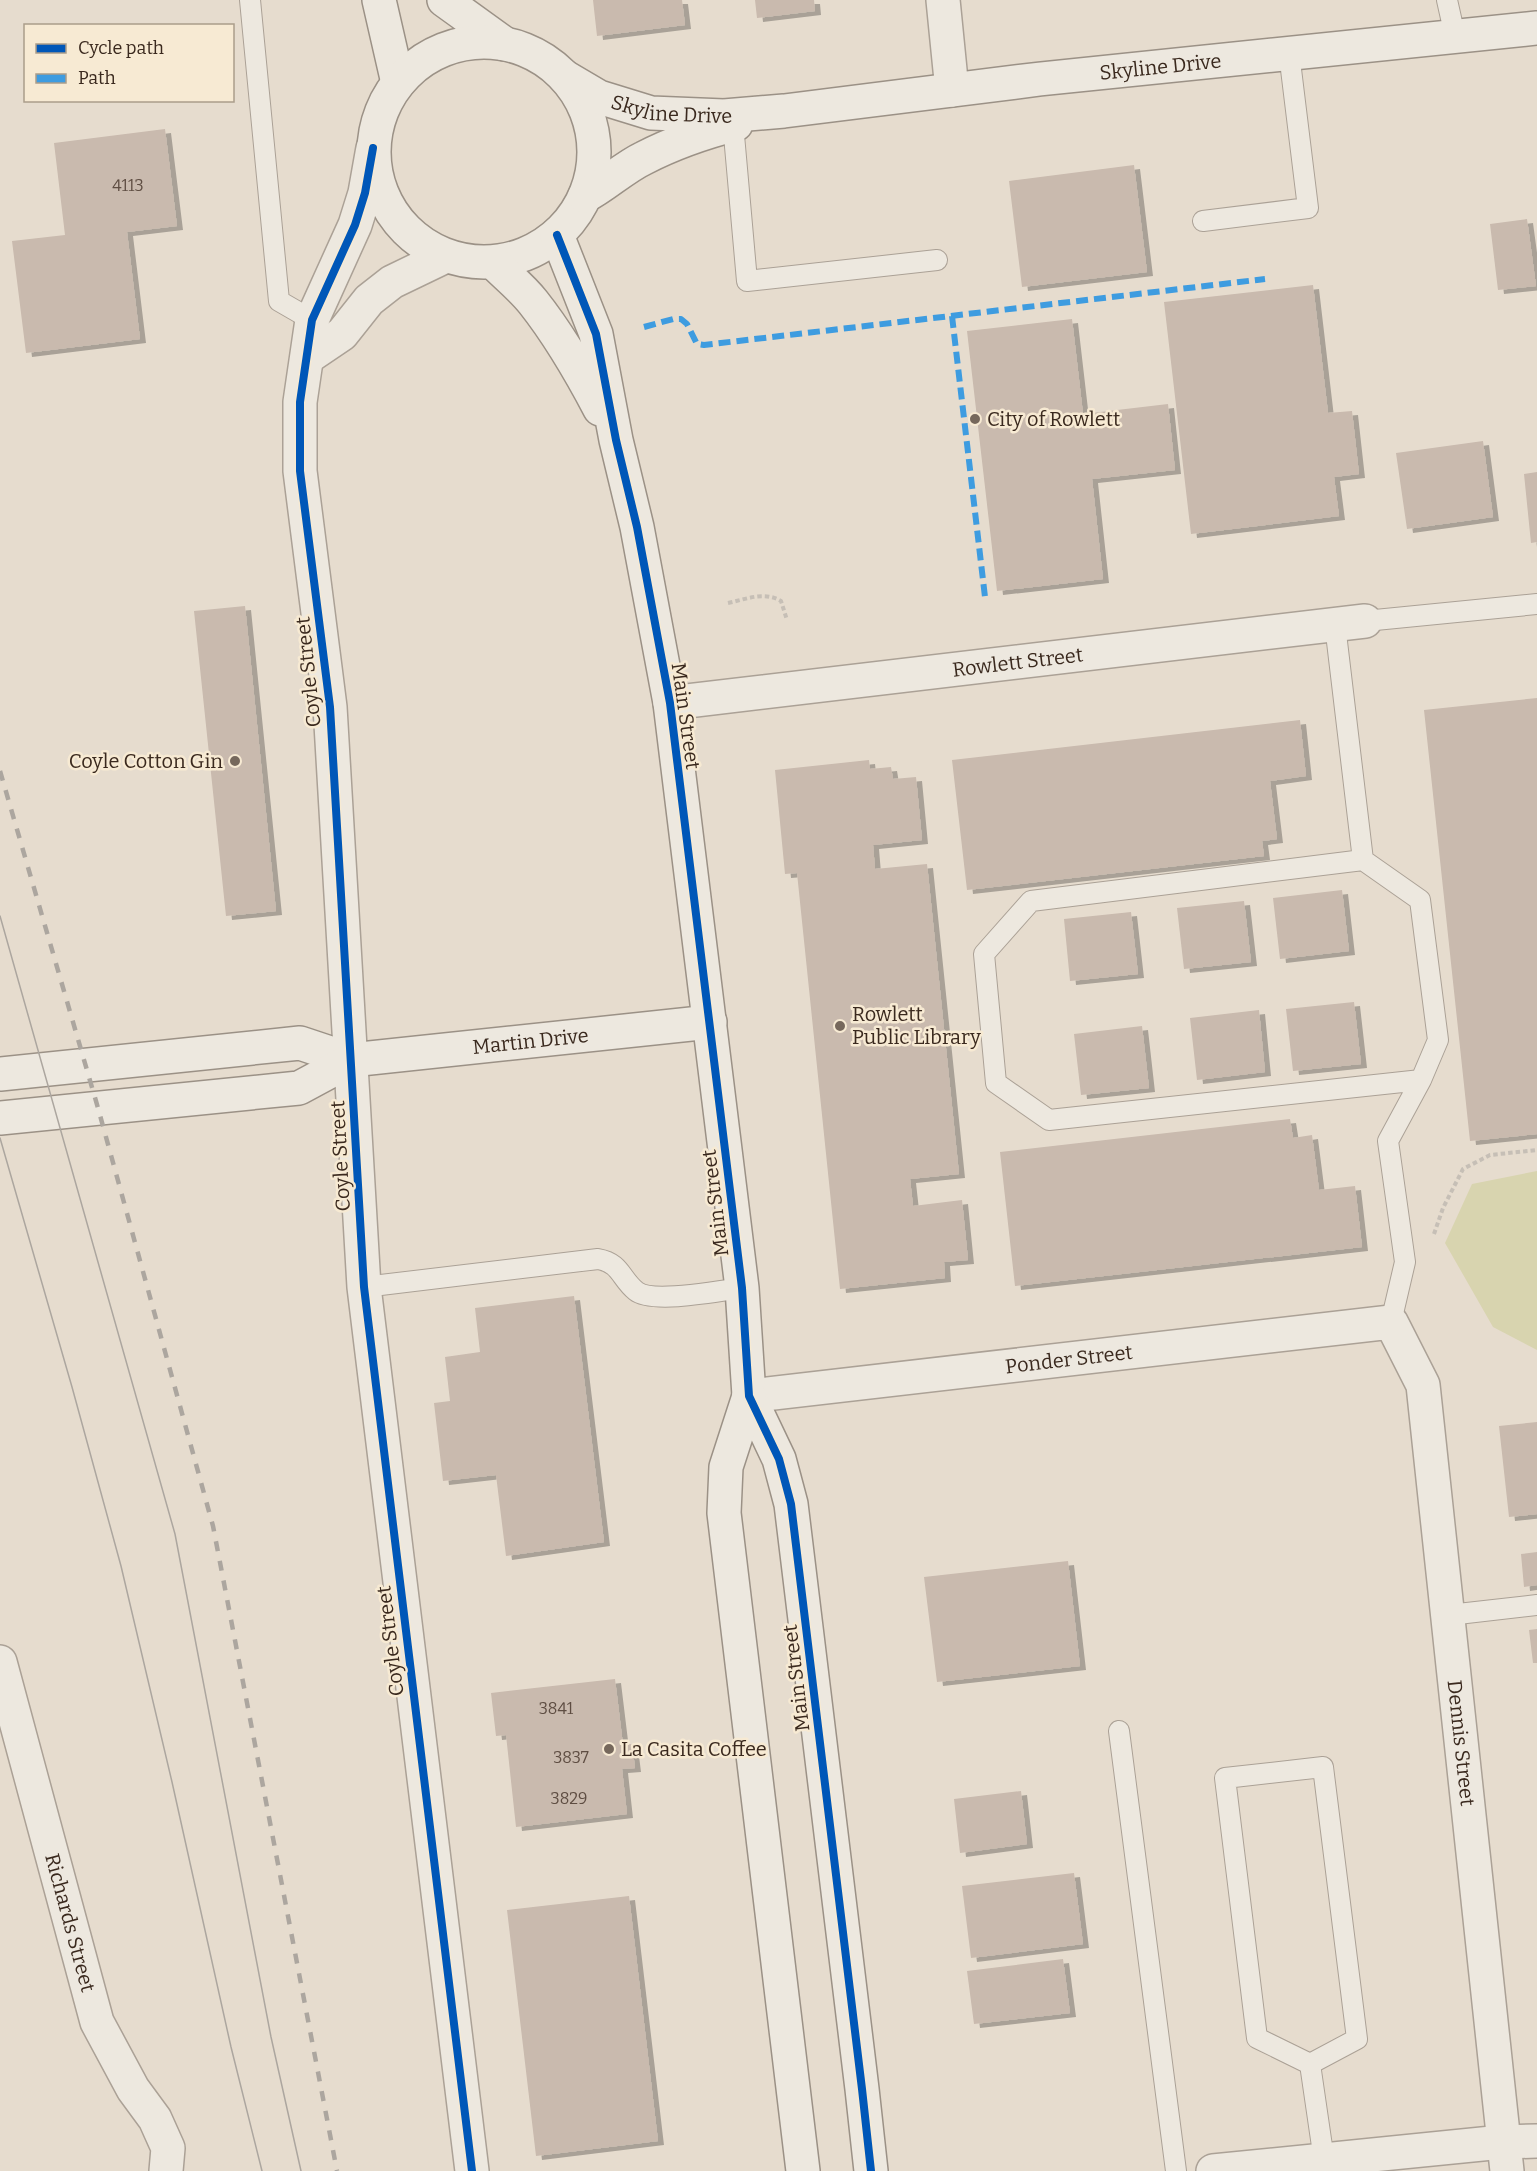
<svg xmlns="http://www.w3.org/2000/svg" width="1537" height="2171" font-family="Bitter,serif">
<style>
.green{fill:#d8d4af}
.building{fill:#c9baae;filter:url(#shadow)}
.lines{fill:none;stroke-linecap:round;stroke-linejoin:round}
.lane-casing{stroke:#aba196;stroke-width:22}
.street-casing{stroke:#aba196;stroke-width:36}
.secondary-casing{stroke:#9b9186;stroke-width:36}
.path{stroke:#c6bfb6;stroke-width:4;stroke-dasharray:4.5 3;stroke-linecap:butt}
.lane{stroke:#ede8df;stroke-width:20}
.street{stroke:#ede8df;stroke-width:33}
.secondary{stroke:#ede8df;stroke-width:33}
.tram{stroke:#aca69f;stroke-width:1.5}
.rail{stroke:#aca69f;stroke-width:4.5;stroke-dasharray:10 10;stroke-linecap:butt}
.quiet{stroke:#3e9ce0;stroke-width:6;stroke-dasharray:12 6;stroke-linecap:butt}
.cycleway-casing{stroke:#f7ead3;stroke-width:11}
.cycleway{stroke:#0057b8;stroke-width:8}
.poi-dot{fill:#76685c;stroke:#f7ead3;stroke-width:2}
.labels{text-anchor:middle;stroke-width:5;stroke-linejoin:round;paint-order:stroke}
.number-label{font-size:16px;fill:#5e4d42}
.street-label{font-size:20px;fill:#3a291e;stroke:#f7ead3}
.poi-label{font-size:20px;fill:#3a291e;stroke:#f7ead3;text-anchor:start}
</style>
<defs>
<filter id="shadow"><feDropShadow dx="6" dy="4" stdDeviation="0" flood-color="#0004"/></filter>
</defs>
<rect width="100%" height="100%" fill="#e6dcce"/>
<path class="green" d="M1537,1171V1350L1493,1327L1445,1243L1472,1184Z"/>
<path class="building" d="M593,0H682L685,25L597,36Z
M755,0H814L815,11L757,18Z
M165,129L177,226L127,232L140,339L26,353L12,241L65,235L54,143Z
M1134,165L1147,272L1022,287L1009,181Z
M1527,219L1536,286L1498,290L1490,224Z
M1313,285L1328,413L1352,411L1359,474L1334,477L1339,516L1191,534L1164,302Z
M1072,319L1083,414L1168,404L1175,470L1092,479L1103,579L997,591L967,331Z
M1483,441L1493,517L1407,529L1396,453Z
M1537,472V542L1531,543L1524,474Z
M245,606L276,911L226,916L194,611Z
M1537,698V1134L1470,1141L1424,710Z
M1300,720L1306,776L1270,781L1277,839L1262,841L1264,856L967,890L952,760Z
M869,760L870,769L891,767L893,779L916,777L922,840L873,845L875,869L927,864L959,1174L910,1179L913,1206L962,1200L968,1260L944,1262L945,1278L840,1289L797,873L785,874L775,770Z
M1342,890L1349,951L1280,959L1273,898Z
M1244,901L1251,962L1184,969L1177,908Z
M1131,912L1138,974L1070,981L1064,919Z
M1354,1002L1361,1064L1293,1071L1286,1009Z
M1259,1010L1265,1072L1197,1080L1190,1018Z
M1142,1026L1149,1088L1081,1095L1074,1034Z
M1290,1119L1293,1138L1312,1135L1319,1190L1355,1186L1362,1247L1015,1286L1000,1152Z
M574,1296L604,1542L506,1556L496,1475L443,1481L434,1403L450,1401L445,1357L480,1352L475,1308Z
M1537,1422V1514L1509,1517L1499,1426Z
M1537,1552V1585L1524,1587L1521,1554Z
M1068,1561L1080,1666L937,1682L924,1577Z
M1537,1629V1663H1533L1529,1630Z
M615,1679L623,1745L632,1744L635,1768L622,1769L627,1814L516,1827L506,1735L496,1736L491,1693Z
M1021,1791L1027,1844L960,1853L954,1799Z
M1074,1873L1083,1944L971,1958L962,1886Z
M629,1896L658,2141L536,2156L507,1910Z
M1063,1959L1070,2013L974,2024L967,1971Z"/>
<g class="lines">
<g class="lane-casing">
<path id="lane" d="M250,0L279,301L312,320
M1447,0L1455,36
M733,124L747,281L937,260
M1203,221L1308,208L1289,53
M1365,621L1537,604
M1335,625L1363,860L1031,901L984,954L996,1083L1049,1120L1421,1080L1388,1141L1405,1262L1391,1322
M1363,860L1420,900L1438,1040L1421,1080
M364,1287L598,1259C621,1263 620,1278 636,1291C652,1304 720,1291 742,1288
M1449,1615L1537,1605
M1119,1731L1176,2171
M1310,2064L1257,2038L1225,1778L1323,1767L1357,2039L1310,2064L1324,2160"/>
</g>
<g class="street-casing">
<g id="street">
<path d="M943,0L952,90"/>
<path d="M373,148L365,193L355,225L312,320L300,402V471L330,707L364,1287L472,2171"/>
<path d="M308,357L342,334L369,300L392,282L446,256"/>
<path id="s1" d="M670,703L1365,621"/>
<path id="s2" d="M749,1396L1391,1322L1423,1385L1507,2171"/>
<path id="s3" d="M0,1662L97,2022L133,2089L155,2119L168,2148L166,2171"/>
<path d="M1213,2171L1502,2142L1537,2141"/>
</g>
</g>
<g class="secondary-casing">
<g id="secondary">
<path d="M379,0L398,83"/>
<path d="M444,0L505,44"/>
<circle cx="484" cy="152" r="110"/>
<path id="s4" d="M565,77L599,97L651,113L724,116L784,111L1040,79L1537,28"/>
<path d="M585,196C606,185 623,168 644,158C673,143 705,132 736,124"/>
<path d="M557,235L596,334L616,440L637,527L670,703L742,1288L749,1396L779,1459L791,1504L862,2089L871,2171"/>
<path d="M494,263C507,276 522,288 533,302C560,336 580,371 600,409"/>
<path d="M0,1074L300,1043L351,1060"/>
<path id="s5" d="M0,1118L299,1088L351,1060L710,1022"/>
<path d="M749,1396L726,1467L724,1513L803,2171"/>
</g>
</g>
<path class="path" d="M728,603C747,599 764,591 781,601L787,620
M1434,1234L1443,1208L1463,1169L1490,1155L1537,1150"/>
<use href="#lane" class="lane"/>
<use href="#street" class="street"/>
<use href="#secondary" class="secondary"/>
<path class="tram" d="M0,916L175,1534L271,2037L301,2171
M0,1138L72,1387L121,1566L172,1782L231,2047L262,2171"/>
<path class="rail" d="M0,771L98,1108L213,1526L337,2171"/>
<path class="quiet" d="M952,316L985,597
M644,327L673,319H681L687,324L697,344L704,345L1265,279"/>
<g class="cycleway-casing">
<path id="cycleway" d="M373,148L365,193L355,225L312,320L300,402V471L330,707L364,1287L472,2171
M557,235L596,334L616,440L637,527L670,703L742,1288L749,1396L779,1459L791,1504L862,2089L871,2171"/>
</g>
<use href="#cycleway" class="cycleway"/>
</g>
<g class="poi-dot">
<circle cx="975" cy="419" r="6"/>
<circle cx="235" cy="761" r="6"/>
<circle cx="840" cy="1026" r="6"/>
<circle cx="609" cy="1749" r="6"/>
</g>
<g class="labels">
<g class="number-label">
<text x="128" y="191">4113</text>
<text x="556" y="1714">3841</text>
<text x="571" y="1763">3837</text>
<text x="569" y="1804">3829</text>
</g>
<g class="street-label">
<text dy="7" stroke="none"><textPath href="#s4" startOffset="606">Skyline Drive</textPath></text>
<text dy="7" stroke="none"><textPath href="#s4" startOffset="114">Skyline Drive</textPath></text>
<text dy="7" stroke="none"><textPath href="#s1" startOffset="350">Rowlett Street</textPath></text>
<text transform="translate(308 672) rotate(-96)" y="7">Coyle Street</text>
<text transform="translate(686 716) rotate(82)" y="7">Main Street</text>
<text dy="7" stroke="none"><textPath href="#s5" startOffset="540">Martin Drive</textPath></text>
<text transform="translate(340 1156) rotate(-93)" y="7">Coyle Street</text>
<text transform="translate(715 1203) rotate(-97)" y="7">Main Street</text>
<text dy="7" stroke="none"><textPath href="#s2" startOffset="322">Ponder Street</textPath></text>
<text transform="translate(390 1641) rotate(-97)" y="7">Coyle Street</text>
<text transform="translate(796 1678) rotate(-97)" y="7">Main Street</text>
<text dy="7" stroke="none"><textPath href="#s2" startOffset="1077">Dennis Street</textPath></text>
<text dy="7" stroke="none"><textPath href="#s3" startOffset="270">Richards Street</textPath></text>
</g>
<g class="poi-label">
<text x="987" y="426">City of Rowlett</text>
<text x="223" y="768" text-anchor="end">Coyle Cotton Gin</text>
<text x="852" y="1021">Rowlett<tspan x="852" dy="23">Public Library</tspan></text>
<text x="621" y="1756">La Casita Coffee</text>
</g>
</g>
<rect x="24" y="24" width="210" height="78" fill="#f7ead3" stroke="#ab9d8b" stroke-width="1.5"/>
<rect x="36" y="44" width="30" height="9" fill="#0057b8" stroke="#ab9d8b" stroke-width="1.5"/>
<text x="78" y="54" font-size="18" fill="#3a291e">Cycle path</text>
<rect x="36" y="74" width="30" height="9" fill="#3e9ce0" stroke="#ab9d8b" stroke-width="1.5"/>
<text x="78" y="84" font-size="18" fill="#3a291e">Path</text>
</svg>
